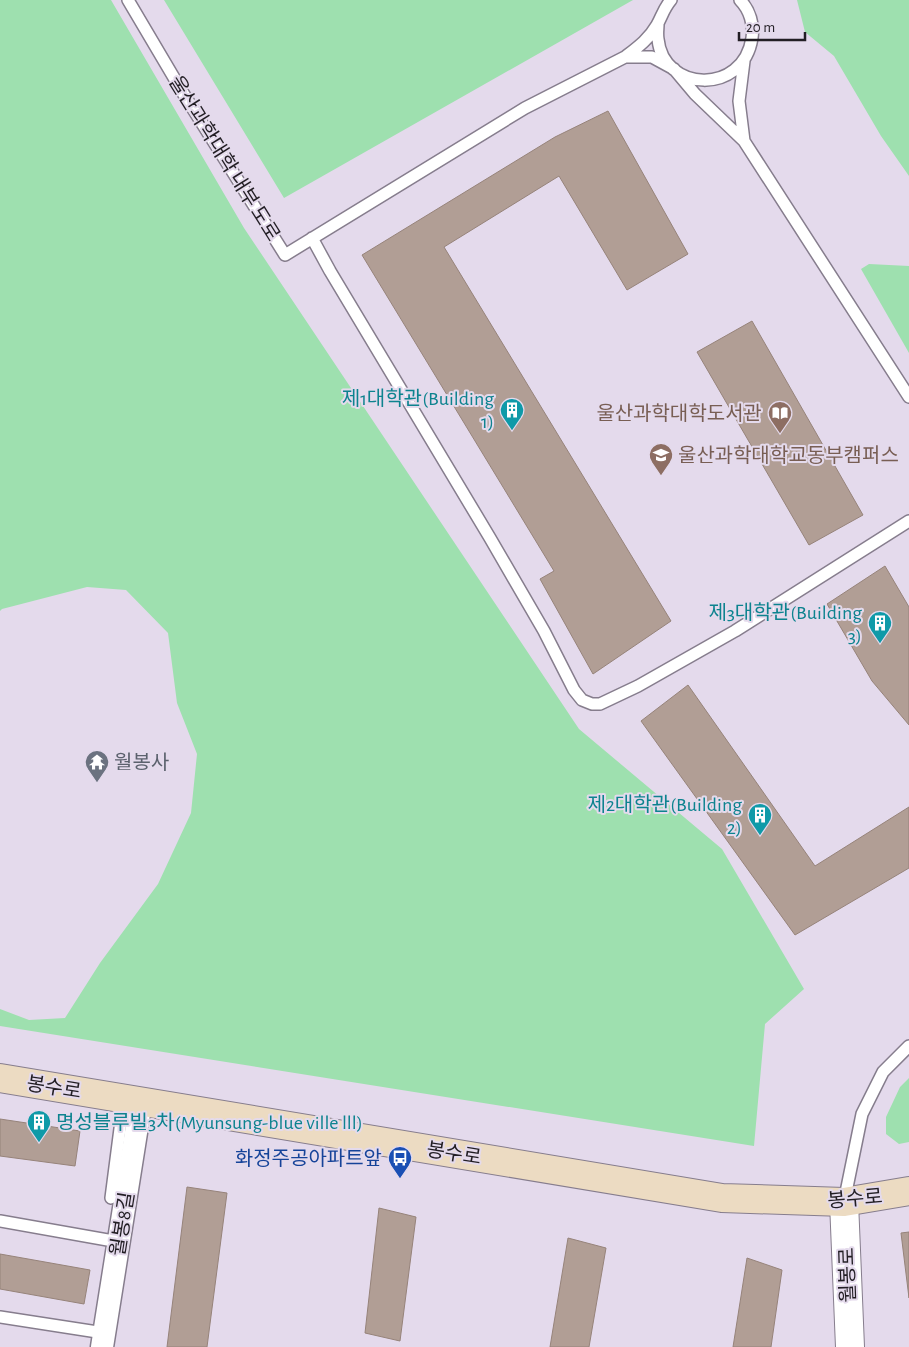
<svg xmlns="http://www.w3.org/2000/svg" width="909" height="1347" font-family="'Alegreya Sans','Noto Sans KR',sans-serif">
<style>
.green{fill:#9ee0af}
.building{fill:#b19e95;stroke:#96837a}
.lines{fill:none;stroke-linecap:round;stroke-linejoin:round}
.service-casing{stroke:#867d8d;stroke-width:14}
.minor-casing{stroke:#867d8d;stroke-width:25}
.tertiary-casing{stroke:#867d8d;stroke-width:30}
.secondary-casing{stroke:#867d8d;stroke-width:30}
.service{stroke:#fff;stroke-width:11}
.minor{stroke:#fff;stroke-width:22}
.tertiary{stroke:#fff;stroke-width:28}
.secondary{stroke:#ecdbc2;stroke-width:28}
.labels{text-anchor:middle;stroke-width:4;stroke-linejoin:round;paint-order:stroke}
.street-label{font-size:20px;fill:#221e24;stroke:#e4daec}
.culture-label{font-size:20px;fill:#0d838f;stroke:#e4daec;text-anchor:end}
.education-label{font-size:20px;fill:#785e54;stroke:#e4daec;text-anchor:end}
.worship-label{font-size:20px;fill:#5b616d;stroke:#e4daec;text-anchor:start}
.transit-label{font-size:20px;fill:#164399;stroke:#e4daec;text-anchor:end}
</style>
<rect width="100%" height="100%" fill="#e4daec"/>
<path class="green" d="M0,0H111L244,228L579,729L722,849L804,989L765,1024L754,1146L0,1026V1009L29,1020L65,1018L100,963L158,884L191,813L197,754L177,703L168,633L126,590L87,587L2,609L0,611Z
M164,0H633L284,198Z
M797,0H909V176L881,136L834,56L805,32Z
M869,264L909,266V353L861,269Z
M909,1078V1142L899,1144L886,1134V1117L900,1087Z"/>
<path class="building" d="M608,111L688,254L627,290L559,176L444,247L671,621L593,674L540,579L554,571L362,255L555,137Z
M752,321L863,515L809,545L697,352Z
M885,566L909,607V725L872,681L827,604Z
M688,685L815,866L909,807V868L795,935L641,721Z
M0,1119L80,1131L75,1166L0,1156Z
M187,1187L227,1193L207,1347H167Z
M379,1208L416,1217L400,1341L365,1333Z
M909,1232V1298L901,1233Z
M568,1238L606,1248L589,1347H550Z
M0,1254L90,1270L84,1304L0,1289Z
M747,1258L782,1270L771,1347H733Z"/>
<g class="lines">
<g class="service-casing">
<path id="service" d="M128,0L183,93L285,255L525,108L625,57H652L674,69L695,94L744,141L909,397
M658,24C658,29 657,34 658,39C663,92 743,96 752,38C754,25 750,10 740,0
M625,57C638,47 649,39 657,25C662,16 664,8 671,0
M744,141L739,101L744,61
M312,238L330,271L490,538L544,631L574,690L582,700L592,704H600L638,686L735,631L909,521
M111,1198L124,1098
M844,1202L862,1114L883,1072L909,1046
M0,1221L119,1242
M0,1317L104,1333"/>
</g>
<g class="minor-casing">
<path id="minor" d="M102,1347L141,1101"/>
</g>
<g class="tertiary-casing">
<path id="tertiary" d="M844,1202L850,1347"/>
</g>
<g class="secondary-casing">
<path id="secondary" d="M0,1078L722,1198L844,1202L909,1191"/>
</g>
<use href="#service" class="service"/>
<use href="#minor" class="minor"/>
<use href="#tertiary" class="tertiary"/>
<use href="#secondary" class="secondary"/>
</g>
<defs>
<g id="building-pin" transform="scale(1.25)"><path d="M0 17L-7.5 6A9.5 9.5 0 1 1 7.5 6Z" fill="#0f9aa8" stroke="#e4daec"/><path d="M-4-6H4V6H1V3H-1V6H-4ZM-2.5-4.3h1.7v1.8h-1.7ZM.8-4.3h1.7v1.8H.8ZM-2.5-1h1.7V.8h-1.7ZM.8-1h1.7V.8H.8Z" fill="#fff"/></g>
<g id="library-pin" transform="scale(1.25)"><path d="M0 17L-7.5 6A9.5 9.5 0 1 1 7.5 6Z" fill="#8d6e63" stroke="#e4daec"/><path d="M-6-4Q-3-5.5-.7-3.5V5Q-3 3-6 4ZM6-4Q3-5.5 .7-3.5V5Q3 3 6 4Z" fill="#fff"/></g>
<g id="university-pin" transform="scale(1.25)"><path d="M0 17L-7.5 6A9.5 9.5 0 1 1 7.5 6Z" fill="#8d6e63" stroke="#e4daec"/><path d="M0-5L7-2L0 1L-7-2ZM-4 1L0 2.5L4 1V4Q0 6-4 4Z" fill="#fff"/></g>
<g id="temple-pin" transform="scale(1.25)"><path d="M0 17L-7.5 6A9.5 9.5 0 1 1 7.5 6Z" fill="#6b7280" stroke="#e4daec"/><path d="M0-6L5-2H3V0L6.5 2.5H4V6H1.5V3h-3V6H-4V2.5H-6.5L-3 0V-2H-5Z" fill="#fff"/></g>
<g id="bus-pin" transform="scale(1.25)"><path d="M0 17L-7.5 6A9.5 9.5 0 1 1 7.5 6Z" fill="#1a4fb4" stroke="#e4daec"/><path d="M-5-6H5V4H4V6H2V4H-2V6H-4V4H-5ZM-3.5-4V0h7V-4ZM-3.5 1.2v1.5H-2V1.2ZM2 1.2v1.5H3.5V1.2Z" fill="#fff"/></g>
</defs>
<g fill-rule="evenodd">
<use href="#building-pin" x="512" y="410"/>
<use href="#library-pin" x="780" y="413"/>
<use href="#university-pin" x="661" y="455"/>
<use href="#building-pin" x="880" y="623"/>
<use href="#temple-pin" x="97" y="762"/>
<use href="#building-pin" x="760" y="815"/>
<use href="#building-pin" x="39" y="1122"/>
<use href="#bus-pin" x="400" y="1158"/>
</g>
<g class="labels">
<g class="street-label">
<text transform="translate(225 158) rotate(58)" y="7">울산과학대학 내부 도로</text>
<text transform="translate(54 1087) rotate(9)" y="7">봉수로</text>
<text transform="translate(454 1153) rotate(9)" y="7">봉수로</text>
<text transform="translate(855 1198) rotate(-5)" y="7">봉수로</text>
<text transform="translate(122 1224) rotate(-81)" y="7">월봉8길</text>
<text transform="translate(847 1275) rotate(-92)" y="7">월봉로</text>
</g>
<g class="culture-label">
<text x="494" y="405">제1대학관(Building<tspan x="494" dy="23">1)</tspan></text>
<text x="862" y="619">제3대학관(Building<tspan x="862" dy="23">3)</tspan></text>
<text x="742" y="811">제2대학관(Building<tspan x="742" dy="23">2)</tspan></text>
<text x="56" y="1129" text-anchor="start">명성블루빌3차(Myunsung-blue ville lll)</text>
</g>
<g class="education-label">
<text x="762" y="420">울산과학대학도서관</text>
<text x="678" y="462" text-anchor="start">울산과학대학교동부캠퍼스</text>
</g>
<g class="worship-label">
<text x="114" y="769">월봉사</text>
</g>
<g class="transit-label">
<text x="382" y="1165">화정주공아파트앞</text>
</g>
</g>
<path d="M739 32v8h66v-8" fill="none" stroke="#221e24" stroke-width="2.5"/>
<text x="746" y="32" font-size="15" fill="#221e24" stroke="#e4daec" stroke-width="4" paint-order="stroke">20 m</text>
</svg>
